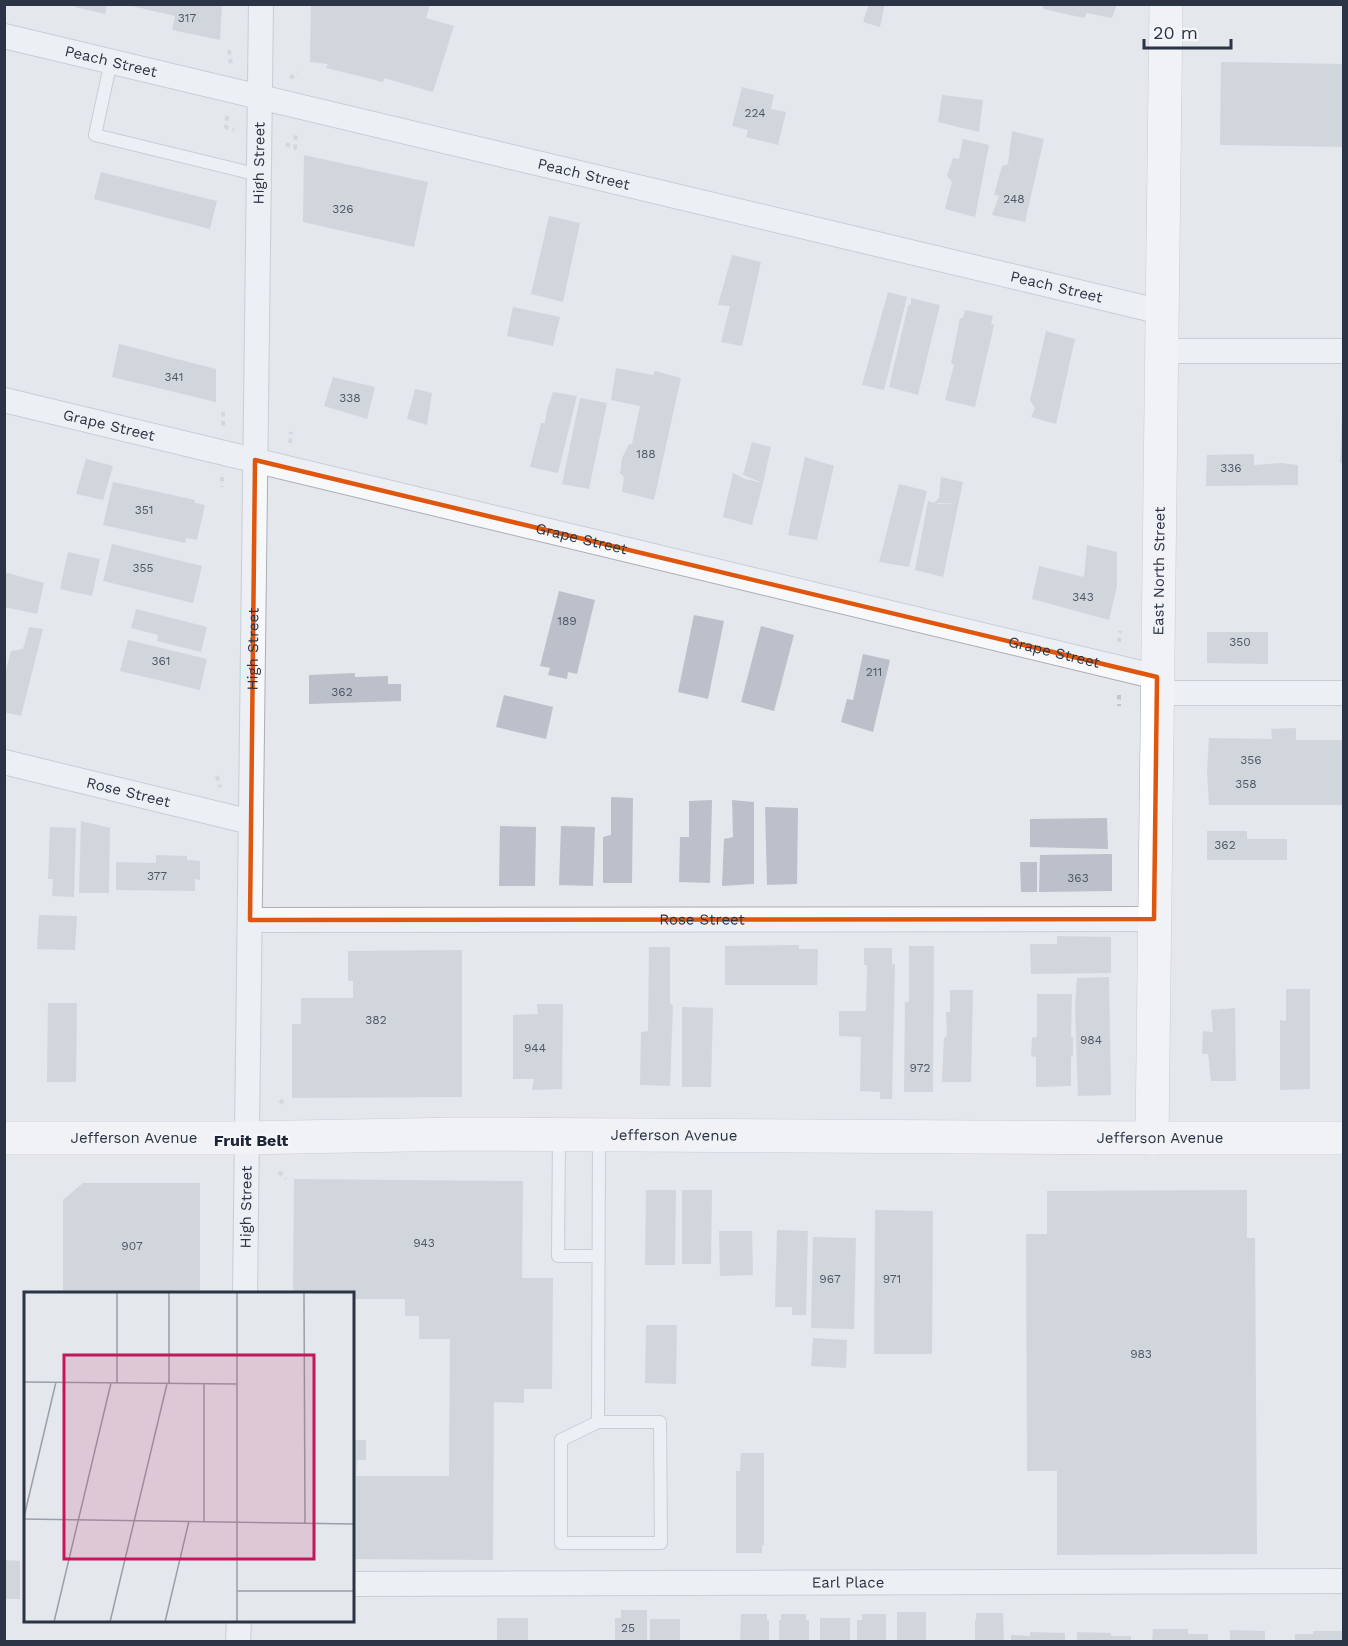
<svg xmlns="http://www.w3.org/2000/svg" width="1348" height="1646" font-family="'Work Sans',sans-serif">
<style>
.building{fill:#bbc0ca}
.lines{fill:none;stroke-linecap:round;stroke-linejoin:round}
.lane-casing{stroke:#a9aeb7;stroke-width:14}
.street-casing{stroke:#a9aeb7;stroke-width:26}
.secondary-casing{stroke:#a9aeb7;stroke-width:34}
.path{stroke:#c2c5cb;stroke-width:4;stroke-dasharray:4.5 4.5;stroke-linecap:butt}
.lane{stroke:#f7f8fa;stroke-width:12}
.street{stroke:#f7f8fa;stroke-width:24}
.secondary{stroke:#fff;stroke-width:33}
.marked{fill:none;stroke:#df570f;stroke-width:4.5;stroke-linejoin:round}
.labels{text-anchor:middle;stroke-width:4.5;stroke-linejoin:round;paint-order:stroke}
.number-label{font-size:12px;fill:#4f5766}
.street-label{font-size:15px;fill:#2b3445;stroke:#f4f6f9}
.neighbourhood-label{font-size:16px;font-weight:bold;fill:#1d2536;stroke:#f4f6f9}
.inset-road{fill:none;stroke:#9a9fa9;stroke-width:1.5}
.view{fill:#c2185b;fill-opacity:0.15;stroke:#c2185b;stroke-width:3}
.inset-edge{fill:none;stroke:#2b3445;stroke-width:3}
</style>
<rect width="100%" height="100%" fill="#e4e7ec"/>
<path class="building" d="M75,4H107L105,14L75,7Z
M123,4H222L220,40L172,30L175,16Z
M311,4H430L426,18L454,26L433,92L384,78L383,82L326,68L328,64L310,62Z
M869,4H885L880,27L863,22Z
M1043,4H1117L1112,18L1087,13L1084,18L1043,9Z
M1221,62L1344,64V147L1220,145Z
M742,87L774,95L771,109L786,112L778,145L746,137L748,130L732,126Z
M942,95L983,100L979,132L938,122Z
M1012,131L1044,139L1025,222L992,215L999,196L994,195L1002,166L1008,164Z
M963,139L989,145L975,217L945,209L952,182L947,176L953,158L959,159Z
M304,155L428,182L414,247L303,222Z
M101,172L217,201L210,229L94,199Z
M549,216L580,223L563,302L531,294Z
M732,255L761,262L742,346L721,342L730,306L718,305Z
M888,292L907,297L884,390L862,385Z
M911,298L940,305L918,395L889,387L908,306L911,304Z
M513,307L560,317L553,346L507,336Z
M965,310L993,316L991,324L994,325L975,407L945,400L954,365L951,363L960,318H963Z
M1046,331L1075,339L1056,424L1031,417L1035,408L1030,400Z
M119,344L216,369V402L112,377Z
M616,368L653,375L655,371L681,378L654,500L622,492L624,477L620,473L622,458L629,444H632L640,406L611,400Z
M333,377L375,387L367,419L324,406Z
M415,389L432,393L427,425L407,419Z
M553,392L577,396L558,473L530,467L541,423H545L547,410Z
M580,398L607,403L589,489L562,484Z
M1342,415H1344V463H1340Z
M752,442L771,447L763,483L752,525L723,517L733,473L745,479L763,483L743,475Z
M1254,454V465L1281,463L1298,465V485L1206,486L1207,455Z
M805,457L834,466L817,540L788,535Z
M86,459L113,466L103,500L76,494Z
M941,477L963,482L943,577L915,570L928,501L931,502L935,503L941,504L956,503H934L939,498Z
M113,482L195,500V503L205,505L197,540L186,538L185,543L103,525Z
M899,484L927,491L909,567L879,562Z
M112,544L202,566L193,603L103,581Z
M1087,545L1117,552V586L1109,620L1032,599L1039,566L1084,577Z
M68,552L100,559L92,596L60,589Z
M4,572L44,583L37,614L4,607Z
M559,591L595,600L577,674L568,672L567,679L548,675L550,668L540,666Z
M136,609L207,627L201,652L157,641L158,635L131,628Z
M694,615L724,621L708,699L678,692Z
M761,626L794,635L774,711L741,702Z
M29,627L43,629L21,716L4,712V677L11,651L23,649Z
M1207,632H1268V664L1207,663Z
M128,640L207,659L200,690L120,671Z
M863,654L890,660L873,732L841,722L847,699L853,700Z
M355,673V677L388,676V684H401V701L309,704V675Z
M504,695L553,707L546,739L496,727Z
M1296,728V740H1344V805H1209L1207,771L1209,738L1272,739L1271,729Z
M611,797L633,798L632,883H603V837L611,835Z
M712,800L710,883L679,882L680,837H689V801Z
M732,800L754,802V884L722,886L724,839L733,837Z
M765,807L798,808L797,884L767,885Z
M1107,818L1108,849L1030,847V819Z
M81,821L110,828L109,893H79Z
M500,826L536,827L535,886H499Z
M561,826L595,827L593,886L559,885Z
M50,827L76,828L74,897L52,896L53,879H48Z
M1207,831H1247V839H1287V860H1207Z
M1112,854V891L1039,892L1040,855Z
M156,855L187,856V860L200,861V880L195,879V891L116,890V862L156,863Z
M1020,862H1037V892H1021Z
M39,915L77,916L75,950L37,949Z
M1057,936L1111,937V973L1031,974L1030,944H1057Z
M799,945V949H818L817,985H725V946Z
M909,946H934L933,1092H904L905,1002H909Z
M649,947H670V1003L673,1006L670,1086L640,1085L641,1032L648,1031Z
M864,948H892V964H895L892,1099H880V1092L860,1091L861,1037L839,1036V1011H866L867,965H864Z
M462,950V1097L292,1098V1024H301V998H353V981H348V951Z
M1109,977L1111,1095L1078,1096L1075,1006L1077,978Z
M1286,989H1310V1089L1280,1090V1020L1286,1021Z
M950,990H973L971,1082H942L944,1038L947,1035L946,1012H950Z
M1037,994H1072L1071,1037H1073V1055L1071,1057V1086L1036,1087V1057L1031,1056L1032,1038L1037,1037Z
M48,1003H77L76,1082H47Z
M537,1004H563L562,1089L532,1090L534,1079H513V1015L538,1014Z
M682,1007L713,1008L711,1087H682Z
M1235,1008L1236,1081H1211L1208,1054H1202L1203,1031L1213,1032L1211,1010Z
M294,1179L523,1181L522,1278H553L552,1389H524V1403L494,1402L493,1560L352,1559V1440H366V1460H357L356,1476H449L450,1339H419V1316H405V1299H352V1293H293Z
M83,1183H200V1292H63V1200Z
M646,1190H676L675,1265H645Z
M682,1190H712L711,1264H682Z
M1247,1190V1238H1255L1257,1554L1057,1555V1471H1027L1026,1234H1047V1191Z
M875,1210L933,1211L932,1354H874Z
M777,1230L808,1231L806,1315H792V1307H775Z
M719,1231H752L753,1275L720,1276Z
M813,1237L856,1238L854,1329L811,1328Z
M646,1325H677L676,1384L645,1383Z
M813,1338L847,1340L846,1368L811,1366Z
M741,1453H764V1545H762V1553H736V1471H740Z
M4,1560L20,1561V1599H4Z
M621,1610H647V1641H615V1618H621Z
M897,1612H926V1641H897Z
M976,1613H1003L1004,1641H975V1620H976Z
M741,1614H767V1620H769V1641H740Z
M781,1614H806V1620H809V1641H779V1620H781Z
M862,1614H886V1641H857V1620H862Z
M497,1618H528V1641H497Z
M820,1618H850V1641H820Z
M650,1619H680V1641H650Z
M1153,1629H1188V1634H1208V1641H1152Z
M1230,1630L1265,1631V1641H1230Z
M1313,1631H1344V1641H1295V1634H1313Z
M1030,1632L1065,1633V1641H1011V1635L1030,1636Z
M1077,1632L1111,1633V1636H1131V1641H1077Z"/>
<g class="lines">
<g class="lane-casing">
<path id="lane" d="M111,61L95,135L259,175
M559,1136L558,1256H598
M598,1422L561,1440V1543H661L660,1422H598L599,1136"/>
</g>
<g class="street-casing">
<g id="street">
<path id="s1" d="M4,36L1162,312"/>
<path d="M1162,351H1344"/>
<path id="s2" d="M4,400L1157,677"/>
<path d="M1157,693H1344"/>
<path id="s3" d="M4,762L251,822"/>
<path id="s4" d="M250,920L1154,919"/>
<path id="s5" d="M245,1294L261,4"/>
<path id="s6" d="M352,1584L1344,1581"/>
<path d="M238,1642L239,1620"/>
</g>
</g>
<g class="secondary-casing">
<g id="secondary">
<path id="s7" d="M4,1138H247L462,1134L1152,1138H1344"/>
<path id="s8" d="M1152,1138L1166,4"/>
</g>
</g>
<path class="path" d="M229,50L231,64
M290,78L298,73
M227,116L226,127L234,130
M286,144L295,148L296,132
M223,412V426
M290,443L291,432
M222,477V487
M1119,642L1120,631
M1119,695V706
M217,776L220,787
M280,1103L286,1097
M279,1172L286,1179"/>
<use href="#lane" class="lane"/>
<use href="#street" class="street"/>
<use href="#secondary" class="secondary"/>
</g>
<path d="M0 0H1348V1646H0ZM255,460L1157,677L1154,919L250,920Z" fill="#e4e7ec" fill-opacity=".55" fill-rule="evenodd"/>
<path class="marked" d="M255,460L1157,677L1154,919L250,920Z"/>
<g class="labels">
<g class="number-label">
<text x="187" y="22">317</text>
<text x="755" y="117">224</text>
<text x="1014" y="203">248</text>
<text x="343" y="213">326</text>
<text x="174" y="381">341</text>
<text x="350" y="402">338</text>
<text x="646" y="458">188</text>
<text x="1231" y="472">336</text>
<text x="144" y="514">351</text>
<text x="143" y="572">355</text>
<text x="1083" y="601">343</text>
<text x="567" y="625">189</text>
<text x="1240" y="646">350</text>
<text x="161" y="665">361</text>
<text x="874" y="676">211</text>
<text x="342" y="696">362</text>
<text x="1251" y="764">356</text>
<text x="1246" y="788">358</text>
<text x="1225" y="849">362</text>
<text x="157" y="880">377</text>
<text x="1078" y="882">363</text>
<text x="376" y="1024">382</text>
<text x="1091" y="1044">984</text>
<text x="535" y="1052">944</text>
<text x="920" y="1072">972</text>
<text x="424" y="1247">943</text>
<text x="132" y="1250">907</text>
<text x="830" y="1283">967</text>
<text x="892" y="1283">971</text>
<text x="1141" y="1358">983</text>
<text x="628" y="1632">25</text>
</g>
<g class="street-label">
<text dy="5" stroke="none"><textPath href="#s1" startOffset="110">Peach Street</textPath></text>
<text dy="5" stroke="none"><textPath href="#s5" startOffset="1131">High Street</textPath></text>
<text dy="5" stroke="none"><textPath href="#s1" startOffset="596">Peach Street</textPath></text>
<text dy="5" stroke="none"><textPath href="#s1" startOffset="1082">Peach Street</textPath></text>
<text dy="5" stroke="none"><textPath href="#s2" startOffset="108">Grape Street</textPath></text>
<text dy="5" stroke="none"><textPath href="#s2" startOffset="594">Grape Street</textPath></text>
<text dy="5" stroke="none"><textPath href="#s8" startOffset="567">East North Street</textPath></text>
<text dy="5" stroke="none"><textPath href="#s5" startOffset="645">High Street</textPath></text>
<text dy="5" stroke="none"><textPath href="#s2" startOffset="1080">Grape Street</textPath></text>
<text dy="5" stroke="none"><textPath href="#s3" startOffset="128">Rose Street</textPath></text>
<text dy="5" stroke="none"><textPath href="#s4" startOffset="452">Rose Street</textPath></text>
<text dy="5" stroke="none"><textPath href="#s7" startOffset="670">Jefferson Avenue</textPath></text>
<text dy="5" stroke="none"><textPath href="#s7" startOffset="130">Jefferson Avenue</textPath></text>
<text dy="5" stroke="none"><textPath href="#s7" startOffset="1156">Jefferson Avenue</textPath></text>
<text dy="5" stroke="none"><textPath href="#s5" startOffset="87">High Street</textPath></text>
<text dy="5" stroke="none"><textPath href="#s6" startOffset="496">Earl Place</textPath></text>
</g>
<g class="neighbourhood-label">
<text x="251" y="1146">Fruit Belt</text>
</g>
</g>
<g transform="translate(24 1292)">
<rect width="330" height="330" fill="#e4e7ec"/>
<path class="inset-road" d="M93,0V91M213,0V330M280,0L281,231M0,90L213,92M145,92V0M180,92V230M0,225L32,90M0,227L330,232M213,299H330M30,330L87,91M86,330L143,92M141,330L165,229"/>
<path class="view" d="M40,63H290V267H40Z"/>
<rect width="330" height="330" class="inset-edge"/>
</g>
<rect width="1348" height="1646" fill="none" stroke="#2b3445" stroke-width="12"/>
<path d="M1144 39v9h87v-9" fill="none" stroke="#2b3445" stroke-width="3"/>
<text x="1153" y="39" font-size="18" fill="#2b3445" stroke="#f4f6f9" stroke-width="4.5" paint-order="stroke">20 m</text>
</svg>
